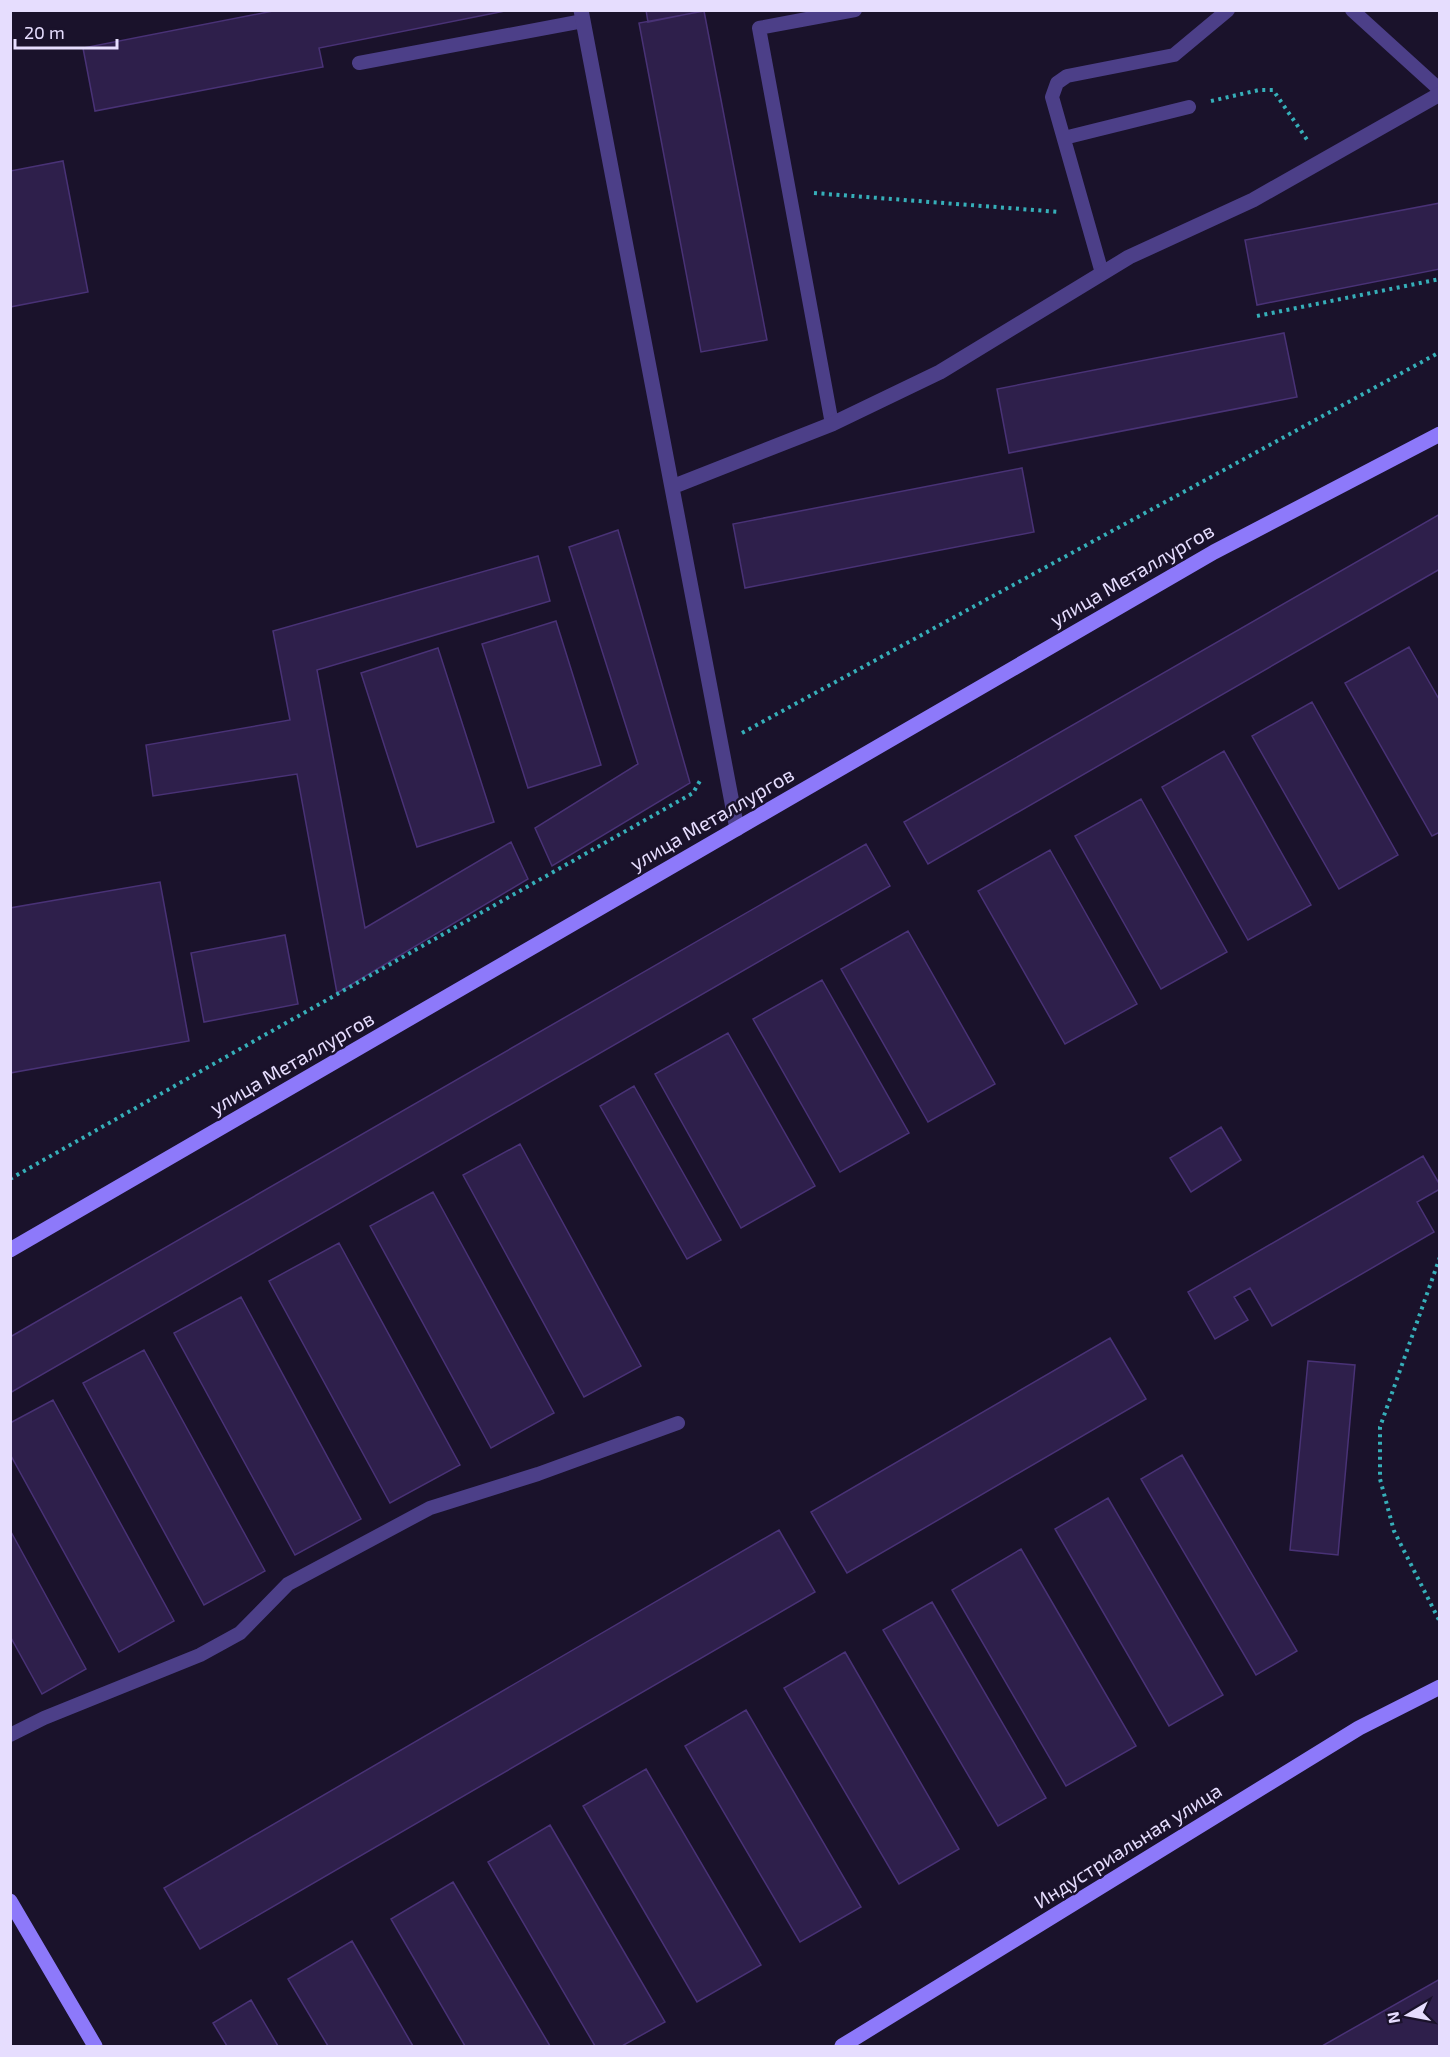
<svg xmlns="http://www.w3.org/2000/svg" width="1450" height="2057" font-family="'Exo 2',sans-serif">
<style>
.building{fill:#2e1f4b;stroke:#493276;stroke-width:1.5}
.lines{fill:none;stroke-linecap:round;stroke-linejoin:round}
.path{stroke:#36afb9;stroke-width:4;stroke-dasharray:3 4.5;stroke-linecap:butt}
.lane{stroke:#4c3f88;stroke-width:14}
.street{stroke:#4c3f88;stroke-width:15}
.secondary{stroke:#8d79fa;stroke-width:15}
.labels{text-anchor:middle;stroke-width:5;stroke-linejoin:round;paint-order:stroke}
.street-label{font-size:20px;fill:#e6ddfe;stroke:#1a122b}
</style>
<rect width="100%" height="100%" fill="#1a122b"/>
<path class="building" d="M278,10H510L319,48L323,67L95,111L83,48Z
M646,10H698V12L648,22Z
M704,11L767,340L701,352L639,23Z
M63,161L88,292L10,307V171Z
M1440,203V269L1257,305L1245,240Z
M1284,333L1297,397L1009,453L997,389Z
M1022,468L1034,532L745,588L733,524Z
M1440,514V569L928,864L904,822Z
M618,530L690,783L552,866L535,828L638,764L569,547Z
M538,556L550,601L317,670L365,928L511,842L528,879L337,993L297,774L153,796L146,745L290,720L273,631Z
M556,621L601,765L528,788L482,644Z
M1409,647L1440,701V832L1432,836L1345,683Z
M438,648L494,822L417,847L361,673Z
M1312,702L1398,855L1339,889L1252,736Z
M1224,751L1311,905L1248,940L1162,787Z
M1141,799L1227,952L1161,989L1075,836Z
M866,844L890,886L10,1393V1337Z
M1050,850L1137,1004L1065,1044L978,891Z
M160,882L189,1041L10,1073V908Z
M160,882L189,1041L10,1073V908Z
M908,931L995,1084L928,1122L841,969Z
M285,935L298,1004L204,1022L191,953Z
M822,980L909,1133L840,1172L753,1019Z
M728,1033L815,1186L741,1228L655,1074Z
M634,1086L721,1240L687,1259L600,1106Z
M1221,1127L1241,1160L1191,1192L1170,1158Z
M520,1144L641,1366L584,1397L463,1175Z
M1423,1156L1440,1185V1189L1417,1202L1434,1232L1272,1326L1250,1288L1234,1297L1248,1320L1215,1339L1188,1292Z
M433,1192L554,1413L491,1448L370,1226Z
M339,1243L460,1465L390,1503L269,1281Z
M241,1297L361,1519L295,1555L174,1333Z
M1110,1338L1146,1399L847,1573L811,1512Z
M144,1350L265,1571L204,1605L83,1383Z
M1308,1361L1355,1365L1338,1555L1290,1550Z
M53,1400L174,1621L119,1652L10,1454V1423Z
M1182,1455L1297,1651L1256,1675L1141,1479Z
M1108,1498L1223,1695L1169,1726L1055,1529Z
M10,1530L86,1669L42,1694L10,1636Z
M779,1530L815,1592L200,1949L164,1888Z
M1021,1549L1136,1746L1066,1786L952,1590Z
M932,1602L1046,1798L998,1826L883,1630Z
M845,1652L959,1849L899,1884L784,1688Z
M746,1710L861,1907L800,1942L685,1746Z
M646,1769L761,1965L697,2002L583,1806Z
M550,1825L665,2022L622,2046H595L488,1862Z
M453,1882L550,2046H465L391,1919Z
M352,1941L413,2046H328L288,1979Z
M1440,1979V2046H1322Z
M251,2000L278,2046H227L213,2023Z"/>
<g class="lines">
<path class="path" d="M1211,101L1259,90H1273L1308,141
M814,193L1060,212
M1257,316L1440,279
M742,733L1440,352
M10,1179L693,793L701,779
M1440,1257L1380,1427V1479L1394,1531L1440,1622"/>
<path class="lane" d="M1352,10L1440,90
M359,63L583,21
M1064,138L1189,107
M1102,273L1052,97L1057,83L1067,76L1174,55L1228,10
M832,424L759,28L855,10
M10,1735L44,1718L200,1655L240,1633L288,1584L430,1508L538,1474L678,1423"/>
<path class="street" d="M581,10L737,829
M672,487L832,424L940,372L1129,257L1253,200L1440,94"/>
<path class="secondary" d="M10,1250L1214,552L1440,434
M10,1901L95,2046
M842,2046L1359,1728L1440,1687"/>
</g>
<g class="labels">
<g class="street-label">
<text transform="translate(1132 575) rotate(-30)" y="7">улица Металлургов</text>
<text transform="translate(712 819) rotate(-30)" y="7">улица Металлургов</text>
<text transform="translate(292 1063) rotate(-30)" y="7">улица Металлургов</text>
<text transform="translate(1128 1846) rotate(-32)" y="7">Индустриальная улица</text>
</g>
</g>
<rect width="1450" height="2057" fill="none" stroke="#e6ddfe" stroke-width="24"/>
<g transform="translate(1408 2015) rotate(260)" stroke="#1a122b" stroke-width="4.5" paint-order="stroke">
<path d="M0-4.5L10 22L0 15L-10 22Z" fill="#e6ddfe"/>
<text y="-9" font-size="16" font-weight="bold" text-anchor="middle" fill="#e6ddfe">N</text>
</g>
<path d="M15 39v9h102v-9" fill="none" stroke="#e6ddfe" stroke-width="3"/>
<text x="24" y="39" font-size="18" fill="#e6ddfe" stroke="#1a122b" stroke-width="4.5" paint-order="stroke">20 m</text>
</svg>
